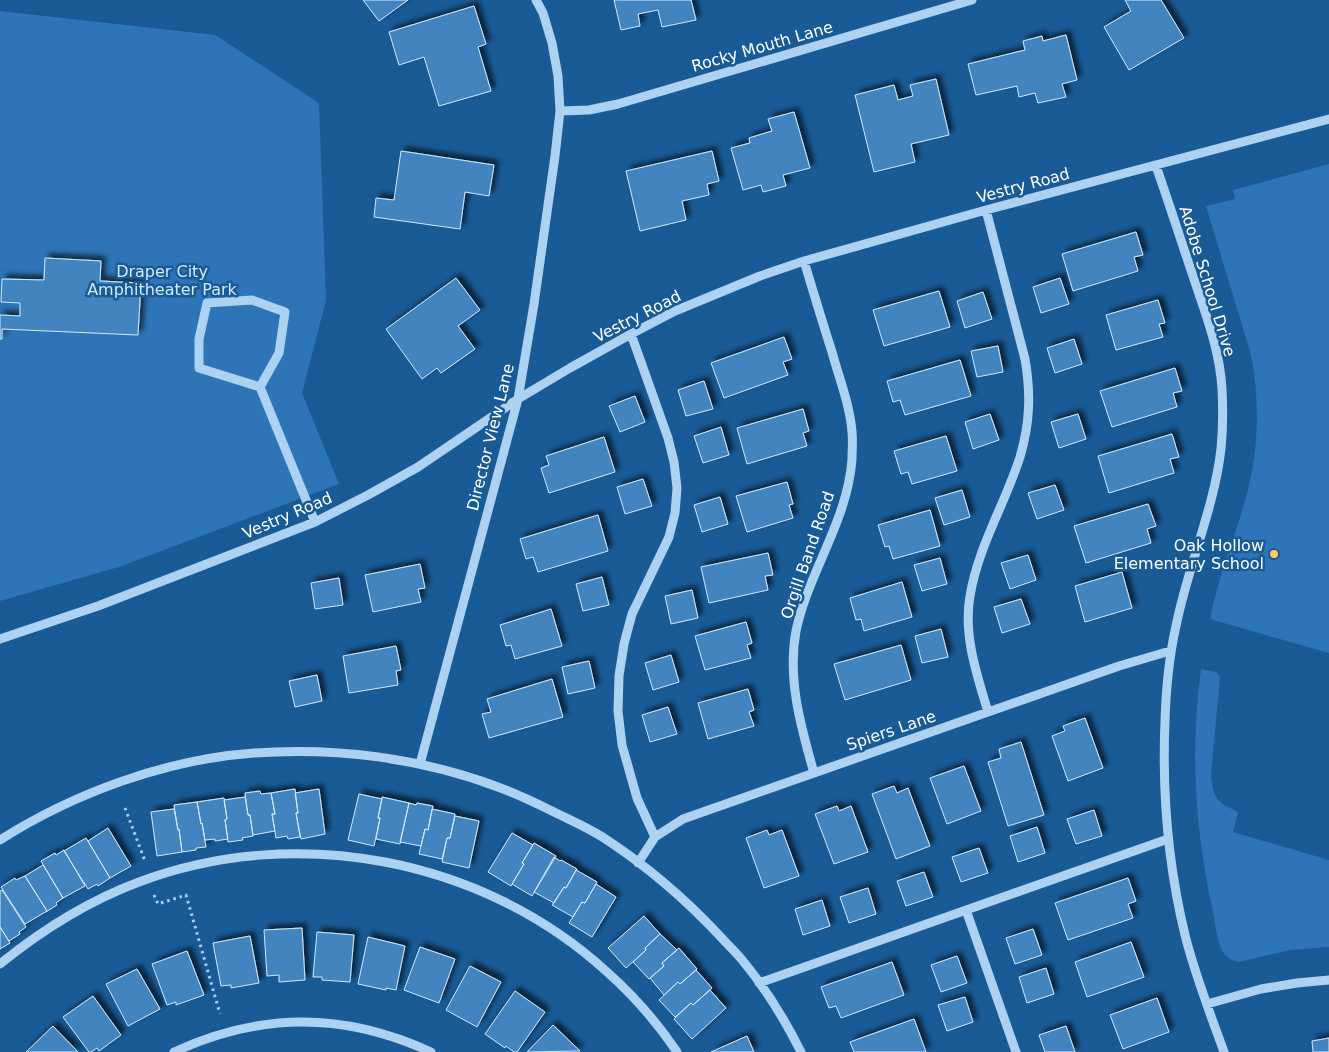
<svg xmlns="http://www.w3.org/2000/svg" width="1329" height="1052" font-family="'DejaVu Sans',sans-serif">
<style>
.green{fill:#2d75b6}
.building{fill:#4284bf;stroke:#d4e9fc;filter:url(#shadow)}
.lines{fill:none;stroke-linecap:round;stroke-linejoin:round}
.path{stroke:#add1f1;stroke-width:3;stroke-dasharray:2.5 4;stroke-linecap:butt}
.minor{stroke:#add1f1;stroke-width:9}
.poi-dot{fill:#ffc86c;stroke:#195b97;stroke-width:2}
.labels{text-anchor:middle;stroke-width:5;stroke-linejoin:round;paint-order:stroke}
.street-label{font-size:16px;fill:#fff;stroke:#195b97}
.park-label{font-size:16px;fill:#d4e9fc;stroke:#195b97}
.poi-label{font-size:16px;fill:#fff;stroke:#195b97;text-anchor:end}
</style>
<defs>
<filter id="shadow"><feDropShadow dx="4.5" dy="-4.5" stdDeviation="2.5" flood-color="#0009"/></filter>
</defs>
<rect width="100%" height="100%" fill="#195b97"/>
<path class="green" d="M0,11L215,35L319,103L326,300L302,393L339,484L119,567L0,601Z
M1329,164V653L1210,619C1218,577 1235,538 1246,497C1259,451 1260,401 1251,355L1206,206L1235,199L1233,190Z
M1201,669L1216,672L1220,677L1211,775L1212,784L1214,793L1218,800L1224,805L1238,812L1233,832L1329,860V947L1290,950L1239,962C1234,961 1229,959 1225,955C1218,947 1215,923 1213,912C1195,832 1190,750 1201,669Z"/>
<path class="building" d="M363,0H408L379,21Z
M614,0H691L696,20L662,27L658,10L638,14L640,26L621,30Z
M1125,0H1161L1184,38L1129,70L1104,27L1131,11Z
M474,6L486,44L478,47L491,91L439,106L424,57L399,65L389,32Z
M1066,35L1077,80L1062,84L1066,97L1038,103L1035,93L1019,97L1017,86L976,95L968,64L1025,50L1023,41L1042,36L1043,41Z
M936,79L949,135L911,144L915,162L874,172L855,95L894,85L898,100L913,96L910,85Z
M794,112L810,168L783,175L786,186L763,192L761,185L743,190L731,148L750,143L749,138L772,131L768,119Z
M401,151L494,165L489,196L465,192L460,229L374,217L376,198L394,200Z
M712,151L719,181L707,184L709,195L682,201L686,220L640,231L626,171Z
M1136,232L1143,255L1134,257L1138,271L1073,291L1062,254Z
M45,258L101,261L100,281L141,283L138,335L2,329V339H0V315L20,316V303L1,302L2,279L44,280Z
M456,278L480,310L458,326L475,349L441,373L437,368L422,379L386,329Z
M1060,278L1069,304L1041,313L1033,287Z
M939,291L950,327L884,346L873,310Z
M983,292L992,319L965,328L957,301Z
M1158,300L1165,323L1159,324L1163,337L1116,350L1106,315Z
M784,337L792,359L783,362L788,375L724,398L711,363Z
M1074,339L1082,364L1055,373L1047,348Z
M998,346L1003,372L977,377L971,351Z
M960,360L971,396L905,415L900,400L893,402L887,381Z
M1175,368L1182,391L1173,393L1177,407L1112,427L1100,391Z
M704,381L713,409L686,416L678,390Z
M635,396L645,422L620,432L609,406Z
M803,409L809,431L803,433L807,446L747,464L737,428Z
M990,414L999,440L973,449L965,422Z
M1078,414L1086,439L1059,448L1051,422Z
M721,427L729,455L703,463L694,436Z
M1172,434L1179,457L1170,459L1174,473L1109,493L1098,456Z
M946,436L957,471L912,484L908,472L901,474L894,451Z
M604,437L615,472L549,493L541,468L549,465L546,456Z
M643,479L652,506L625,514L617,487Z
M787,482L793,504L789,505L793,518L747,532L736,496Z
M1055,485L1064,510L1037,519L1028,493Z
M962,490L970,517L944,525L935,498Z
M720,497L728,524L702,532L694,505Z
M1148,504L1156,526L1147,529L1151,543L1086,563L1074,526Z
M930,510L940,546L893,559L889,546L885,547L878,525Z
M598,515L608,551L538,572L533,557L526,559L520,539Z
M768,553L773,575L765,576L768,590L709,603L701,567Z
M1028,555L1036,580L1010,589L1001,563Z
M940,558L947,584L922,591L914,565Z
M420,564L425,588L418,589L421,602L373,612L365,575Z
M1122,572L1132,608L1085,622L1075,586Z
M602,577L609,605L583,611L576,584Z
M339,578L343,605L315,609L311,583Z
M902,582L912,617L864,631L861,619L856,620L850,598Z
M692,590L698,618L671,624L665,596Z
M1021,599L1030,624L1002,633L994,607Z
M551,609L562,646L515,659L511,645L506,646L500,625Z
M746,622L752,643L747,645L751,658L705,670L695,636Z
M941,629L948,657L922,663L915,636Z
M901,645L911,680L845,700L834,664Z
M396,646L401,670L396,671L398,685L349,693L343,656Z
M671,655L679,682L653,690L645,663Z
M589,661L595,688L568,694L562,667Z
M317,675L322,701L295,707L289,681Z
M552,679L563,717L489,738L482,714L491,712L487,699Z
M748,689L754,710L749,712L754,726L708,739L698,703Z
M668,707L677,734L650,742L642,715Z
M1085,718L1103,768L1068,781L1052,736L1065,731L1063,726Z
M1021,742L1044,815L1008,826L988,762L1001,758L999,749Z
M964,766L981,811L947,824L930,778Z
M894,786L897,793L908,788L930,846L896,859L872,794Z
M295,789L298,813H296L300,837L288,839L287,836L276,838L272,814H275L271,793Z
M319,789L325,834L301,839L296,813H298L295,793Z
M260,791L261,794L271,793L275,814H272L275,831L253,835L250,815H248L245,793Z
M359,794L382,799L378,818H380L374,846L348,840Z
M245,797L248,815H250L253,836L242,838L243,840L228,842L225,820L227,819L224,800Z
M382,797L409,803L400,844L376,839L380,818H378Z
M224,798L227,819L225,820L228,839L215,841V839L205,840L202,823L201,824L197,802Z
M197,802L201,824L202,823L206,847L196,848V850L182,852L179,829L178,830L174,805Z
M409,803L416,805L417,803L433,806L428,830L425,829L421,846L400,842Z
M837,806L839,811L851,806L868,852L834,864L815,814Z
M174,809L178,830L179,829L182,852L157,856L151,812Z
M432,809L455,814L450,838H447L442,859L419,854L425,829L428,830Z
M1094,810L1102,836L1076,844L1067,819Z
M455,816L479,821L469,868L442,862L447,838H450Z
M1037,827L1045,853L1018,862L1010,836Z
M108,828L131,866L110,878L88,841Z
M767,830L769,835L782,830L799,876L764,888L746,838Z
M512,833L533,845L522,863L524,864L511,886L488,872Z
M86,838L110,878L98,886L97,884L88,889L64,851Z
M534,843L556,856L532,896L512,884L524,864L522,863Z
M979,848L988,873L961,882L952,857Z
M64,850L85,886L63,898L41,861L55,853L56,855Z
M554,857L560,861L561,860L577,869L566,888L564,887L554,903L534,892Z
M43,865L63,898L56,903L57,905L46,912L47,911L25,876Z
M576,870L597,882L585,903L582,902L573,917L552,905L564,887L566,888Z
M924,872L933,897L906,906L897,881Z
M25,876L47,911L25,924L1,887L15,878L16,880Z
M1128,878L1136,901L1128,904L1133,918L1068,940L1055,903Z
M596,884L616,897L592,937L569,923L582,902L585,903Z
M868,888L876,914L849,923L840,897Z
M2,890L26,927L19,932L20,934L9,941L0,927V891Z
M822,900L830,926L803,935L795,909Z
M644,916L660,934L645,948L646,950L626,968L608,948Z
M0,927L10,943L0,949Z
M302,928L305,980L279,982V975L267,976L264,930Z
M1033,929L1042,955L1015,964L1006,938Z
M317,932L354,935L350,982L322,980V977H313Z
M660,934L677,950L662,963L664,966L649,979L633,962L646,950L645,948Z
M250,936L259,983L231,988V985L221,986L213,943Z
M368,937L405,946L396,990L386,988V990L358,984Z
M1131,942L1144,977L1087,997L1075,962Z
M420,947L455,959L439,1003L404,990Z
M679,948L697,969L680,984L678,982L664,995L650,978L664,966L662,963Z
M187,951L204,995L176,1005V1002L167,1005L152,964Z
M957,956L967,983L941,992L931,965Z
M892,962L904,995L841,1018L836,1006L829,1008L821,987Z
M470,966L501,982L477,1027L446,1010Z
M1046,968L1054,994L1027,1003L1019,977Z
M137,969L160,1009L128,1026L106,984Z
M696,970L712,988L693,1005L691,1003L675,1017L659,1000L678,982L680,984Z
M710,990L726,1008L692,1039L674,1019L691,1003L693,1005Z
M515,991L545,1012L517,1052H514L506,1046L505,1048L485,1034Z
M93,996L121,1035L99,1051L97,1048L91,1052H89L63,1017Z
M965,997L973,1022L947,1031L938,1005Z
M1157,998L1169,1032L1123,1049L1110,1015Z
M914,1019L926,1052H854L850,1042Z
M553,1025L580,1051L527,1052Z
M53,1026L78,1052H26Z
M1066,1026L1075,1052H1045L1039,1035Z
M747,1036L754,1052H711Z
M1329,1038V1052H1313L1312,1041Z"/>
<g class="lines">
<path class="path" d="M125,808L145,861
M154,895L158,904L186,895L220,1014"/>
<path class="minor" d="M560,111L589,110L618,104L972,0
M1156,166C1169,203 1181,241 1194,279C1206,315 1220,351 1222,389C1223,409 1223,429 1221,449C1214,509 1188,566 1176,626C1169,657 1166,689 1165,721C1162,793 1168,865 1185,935C1195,975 1210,1013 1224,1052
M986,210L1025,359C1031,394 1030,423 1020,457C1005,504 978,547 970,596C963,635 977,675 988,712
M804,261C813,291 822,321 832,352C839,378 850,405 852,432C853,441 852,450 852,459C848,520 808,573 796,631C787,679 801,727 814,773
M631,334L668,438L674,462L677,488L675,513L669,537L632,614L624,644L619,676L618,711L622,745L637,798L655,837
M260,387L279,353L285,312L252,300L207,303L199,339V368L260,387L315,522
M0,639L98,606L315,522L368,495L418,467L518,399L570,368L631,334L675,311L760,276L804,261L986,210L1329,119
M420,764L518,399L534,304L555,156L560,111L558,76L552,43L543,13L536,0
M0,840C74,793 167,759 254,753C336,747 421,758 498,787C517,794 536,803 554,812C572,821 591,829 607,840C648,867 685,899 718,934C726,943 736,952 743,961C766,989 785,1020 801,1052
M638,863L655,837L683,819L1119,666L1170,651
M966,910L1016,1052
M0,964C42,930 88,901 139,882C296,823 482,858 606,971C633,995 657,1022 677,1052
M759,983L1168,839
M1207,1004L1261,989L1297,983L1329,980
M174,1052C261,1012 344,1012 431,1052"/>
</g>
<circle class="poi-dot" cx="1274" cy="554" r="5"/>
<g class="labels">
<g class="street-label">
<text transform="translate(762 46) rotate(-16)" y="6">Rocky Mouth Lane</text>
<text transform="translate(1023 185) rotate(-15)" y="6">Vestry Road</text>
<text transform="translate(1208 281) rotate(73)" y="6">Adobe School Drive</text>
<text transform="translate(637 316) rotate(-27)" y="6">Vestry Road</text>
<text transform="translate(490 437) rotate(-76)" y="6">Director View Lane</text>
<text transform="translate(287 515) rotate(-23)" y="6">Vestry Road</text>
<text transform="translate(807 555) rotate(-71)" y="6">Orgill Band Road</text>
<text transform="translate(891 730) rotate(-19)" y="6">Spiers Lane</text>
</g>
<g class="park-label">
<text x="162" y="277">Draper City<tspan x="162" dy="18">Amphitheater Park</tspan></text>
</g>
<g class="poi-label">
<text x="1264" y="551">Oak Hollow<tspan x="1264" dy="18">Elementary School</tspan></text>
</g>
</g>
</svg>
